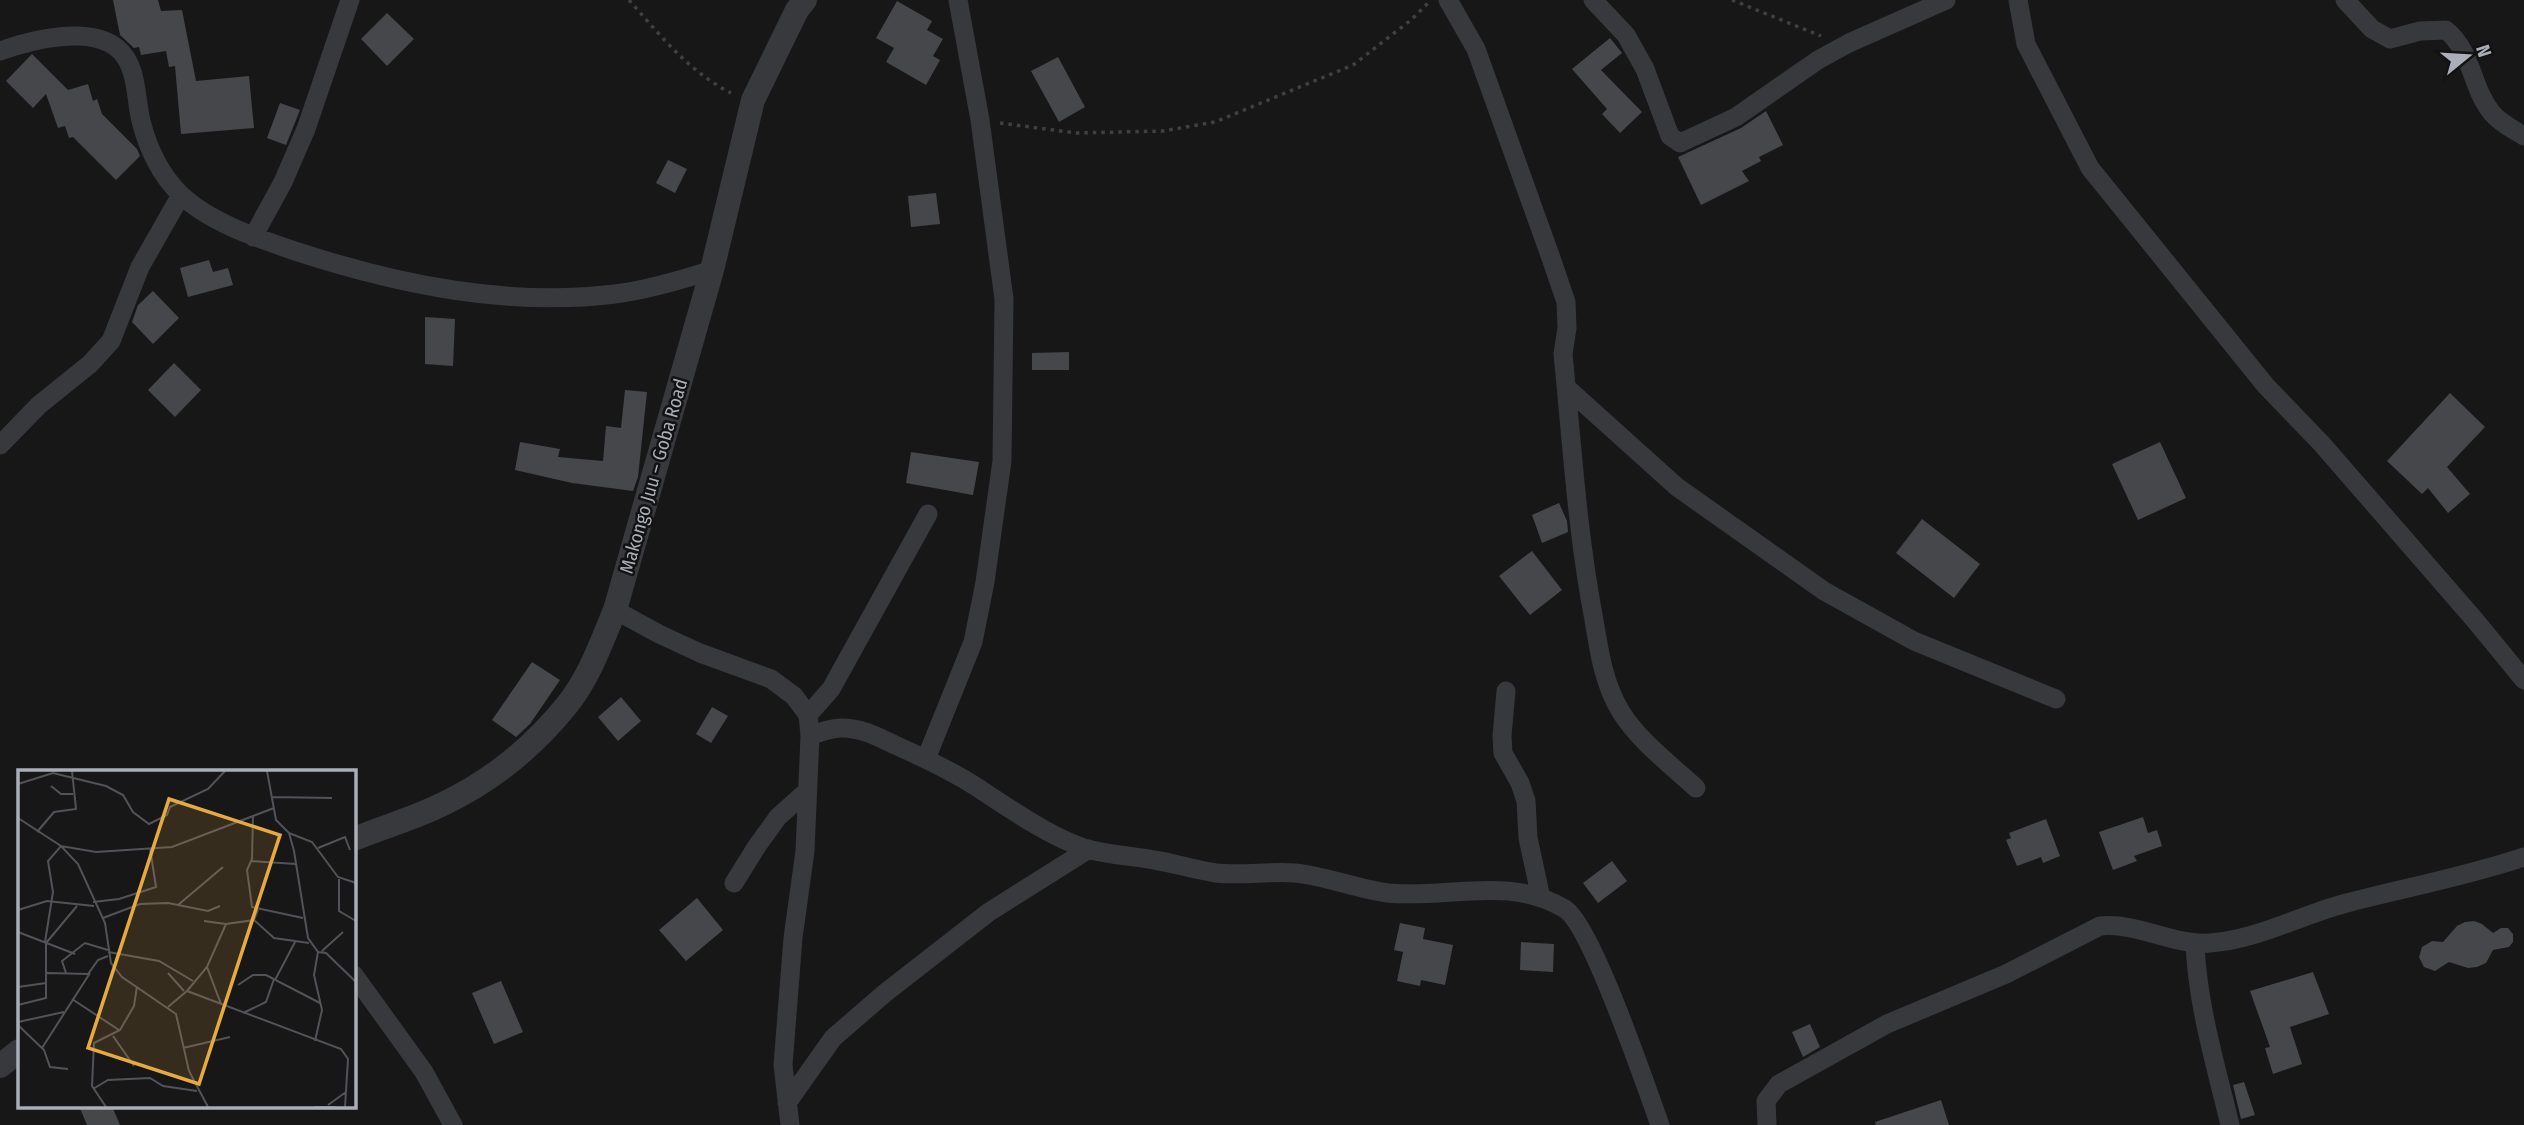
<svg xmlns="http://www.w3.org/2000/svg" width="2524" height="1125" font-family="'Fira Sans Condensed',sans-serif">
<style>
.building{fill:#46474b}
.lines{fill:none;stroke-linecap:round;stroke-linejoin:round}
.path{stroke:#3e4044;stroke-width:3.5;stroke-dasharray:3.5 5;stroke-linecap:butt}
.minor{stroke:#38393d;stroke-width:19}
.tertiary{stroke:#38393d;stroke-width:24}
.labels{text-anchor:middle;stroke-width:5;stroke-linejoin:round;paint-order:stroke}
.street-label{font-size:19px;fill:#aaaeb7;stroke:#121213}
.inset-road{fill:none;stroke:#525358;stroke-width:2}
.view{fill:#e6aa41;fill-opacity:0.15;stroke:#e6aa41;stroke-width:3.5}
.inset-edge{fill:none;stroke:#aaaeb7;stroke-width:3.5}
</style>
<rect width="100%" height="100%" fill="#171718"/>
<path class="building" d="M113,0H158L161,11L182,10L196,81L249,76L254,128L181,134L175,66L169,67L166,51L141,55L139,47L134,48L120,35Z
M897,1L932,21L927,30L943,39L933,56L940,60L926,85L886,62L894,48L876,38Z
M387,13L414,39L387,66L361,39Z
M1610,38L1622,53L1601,70L1642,112L1620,133L1602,114L1607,109L1572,69Z
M32,54L68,90L88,84L93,101L97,99L102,114L137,149L140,156L116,180L73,137L69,138L65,126L58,128L46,94L33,108L6,81Z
M1058,57L1085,107L1059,122L1031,71Z
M280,103L300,110L286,145L267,138Z
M1766,111L1783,145L1759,157L1761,161L1742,171L1749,181L1701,205L1678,157L1741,128Z
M668,160L687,169L675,193L656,183Z
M936,193L940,224L911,227L908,196Z
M209,260L213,272L228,268L233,285L188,297L180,268Z
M153,291L179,318L153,344L132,322L138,305Z
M425,317L455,319L453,366L425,364Z
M1069,352V370H1032V353Z
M174,363L201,390L175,417L148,390Z
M625,390L647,392L638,477L633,491L572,483L515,470L520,442L560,449L558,457L603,461L606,426L621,428Z
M2450,393L2485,427L2447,467L2470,494L2448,513L2428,488L2422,494L2387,461Z
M2160,442L2186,498L2138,520L2112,464Z
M911,452L979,462L973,495L906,483Z
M1559,503L1567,521L1568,532L1542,543L1532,515Z
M1922,519L1980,564L1954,598L1896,553Z
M1532,551L1562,590L1530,615L1499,576Z
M532,662L560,680L530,724L516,737L492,720Z
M621,697L641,721L618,741L598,717Z
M712,707L728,716L711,743L696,734Z
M2143,817L2148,833L2157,830L2162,846L2134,856L2137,861L2113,870L2099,832Z
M2046,819L2060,856L2043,863L2041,857L2017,866L2006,840L2011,838L2009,833Z
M1612,861L1627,881L1598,903L1583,883Z
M697,898L723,930L686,961L659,930Z
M2474,921L2482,924L2493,933L2501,928H2508L2513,934V942L2509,947L2493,950L2486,963L2477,967L2468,968L2449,962L2435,971L2424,967L2419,957L2422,947L2432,941L2443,942L2457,926L2465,922Z
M1400,923L1425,928L1423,939L1453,945L1445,985L1421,980L1420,986L1397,981L1403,952L1394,950Z
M1521,942L1554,944L1553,972L1520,970Z
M2313,972L2329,1014L2290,1027L2302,1064L2273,1074L2265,1048L2270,1047L2250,991Z
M501,981L523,1032L494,1044L472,993Z
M1810,1024L1820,1047L1803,1057L1792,1032Z
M2244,1082L2255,1115L2241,1119L2233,1085Z
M1941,1100L1949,1125H1876L1875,1122Z
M79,1106H112L120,1125H87Z"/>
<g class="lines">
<path class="path" d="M629,0C660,35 688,71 731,93
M1732,0L1821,36
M1000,123L1076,133L1163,131L1215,122L1353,65L1411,20L1429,2"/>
<path class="minor" d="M1448,0L1476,49L1551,258L1566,302L1567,328L1563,354C1572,443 1577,532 1594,620C1599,651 1604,685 1621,712C1639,741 1671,765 1696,788
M1593,0L1626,35L1645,69L1670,136L1680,143L1736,117L1818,60L1849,43L1946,0
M2018,0L2026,44L2090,168L2266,386L2321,443L2474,619L2524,680
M2345,0L2372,29L2390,39L2420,31L2446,30C2473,52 2471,88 2492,113C2500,123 2514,130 2524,136
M0,51C31,40 89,25 117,48C138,65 135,97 141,121C148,149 160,174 180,194C210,223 260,239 298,252C400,285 508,307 615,294C648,290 681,280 712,270
M253,237L283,182L306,129L350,0
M1567,388L1677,487L1824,591L1914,641L2056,699
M0,445L39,405L90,364L111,341L140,267L181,195
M615,610L659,634L700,653L771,679L794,696L808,715L810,736L805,851L793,938L783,1065L790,1125
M1506,691L1502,736L1503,753L1520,783L1526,801L1528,838L1541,898
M808,715L831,689L928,514
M810,736C820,732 829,729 840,728C860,727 878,737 895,745C922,757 950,770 975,786C1007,807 1054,840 1091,850C1111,855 1133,856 1154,860C1174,863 1195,870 1216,873C1242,876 1269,871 1295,873C1326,876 1357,889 1388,893C1447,899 1510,875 1565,909C1592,926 1646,1087 1660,1125
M926,759L973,642L985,582L1002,461L1004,299L980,120L958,0
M734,883L757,846L778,817L807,791
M2195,943C2197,1004 2216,1066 2230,1125
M354,975L424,1072L453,1125
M787,1103L833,1038L885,993L989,912L1089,849
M1767,1125L1766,1101L1779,1084L1887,1024L2006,974L2100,926C2138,922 2174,946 2210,943C2256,940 2299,916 2343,904C2404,888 2464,877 2524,857"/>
<path class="tertiary" d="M354,839C383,827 415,818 443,804C491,781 534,746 567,705C589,678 602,641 615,610L712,270L753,100L797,10L805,0
M0,1066L19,1051"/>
</g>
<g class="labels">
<g class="street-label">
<text transform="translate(653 476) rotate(-74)" y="7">Makongo Juu – Goba Road</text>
</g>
</g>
<g transform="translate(18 770)">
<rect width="338" height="338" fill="#171718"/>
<path class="inset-road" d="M249,1L258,50L271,63L276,81L290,168L300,182L296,205L304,240L297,271M0,14L35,3L88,16L105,25L115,42L131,54L149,45L152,37L190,19L207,1M33,16L43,24H55M253,27L314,28M235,45L234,89L229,100L234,137L285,148M0,48L43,76L60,94L87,153L93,193L104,207L158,244L171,301L190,337M19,62L36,42L58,39L54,1M271,63L294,72L320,107L338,113M300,78L327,67L332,80M233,91L278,94M321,109V141L338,151M75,132L101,129L138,117L132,78M160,135L205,97M0,140L29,131L76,136M85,148L122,134L150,133L190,141L202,136M236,150L256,168L291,173M186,151L208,154M0,162L57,184M27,172L35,122L30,91L43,76L78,82L154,77L256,38M28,173L59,136M304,181L325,162M90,182L141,191L175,211M300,182L308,183L338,212M189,197L203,234M29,203L70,204L80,190L90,186M48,203L44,191L67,173L90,180M150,203L166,221M257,210L277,172M220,215L235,205H248L302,233M0,217L28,213M169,221L189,197L208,154L236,150L240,140M54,229L101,260M0,235L28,228V173M150,237L169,221L323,279L330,289L327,337M225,243L248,232L256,209M0,252L46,242M0,255L26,280L32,297L50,299M95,266L116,296M24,278L72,203M165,278L212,267M75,319L90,310L132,308L145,316L179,321M310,335L328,322M88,337L74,316L76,273L102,260L116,236L119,216M296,337H318"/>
<path class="view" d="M151,29L262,65L181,314L70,278Z"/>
<rect width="338" height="338" class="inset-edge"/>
</g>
<g transform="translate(2468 56) rotate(72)" stroke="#121213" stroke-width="5" paint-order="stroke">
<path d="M0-5L12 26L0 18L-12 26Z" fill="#aaaeb7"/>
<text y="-10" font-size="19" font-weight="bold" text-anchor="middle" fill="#aaaeb7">N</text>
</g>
</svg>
